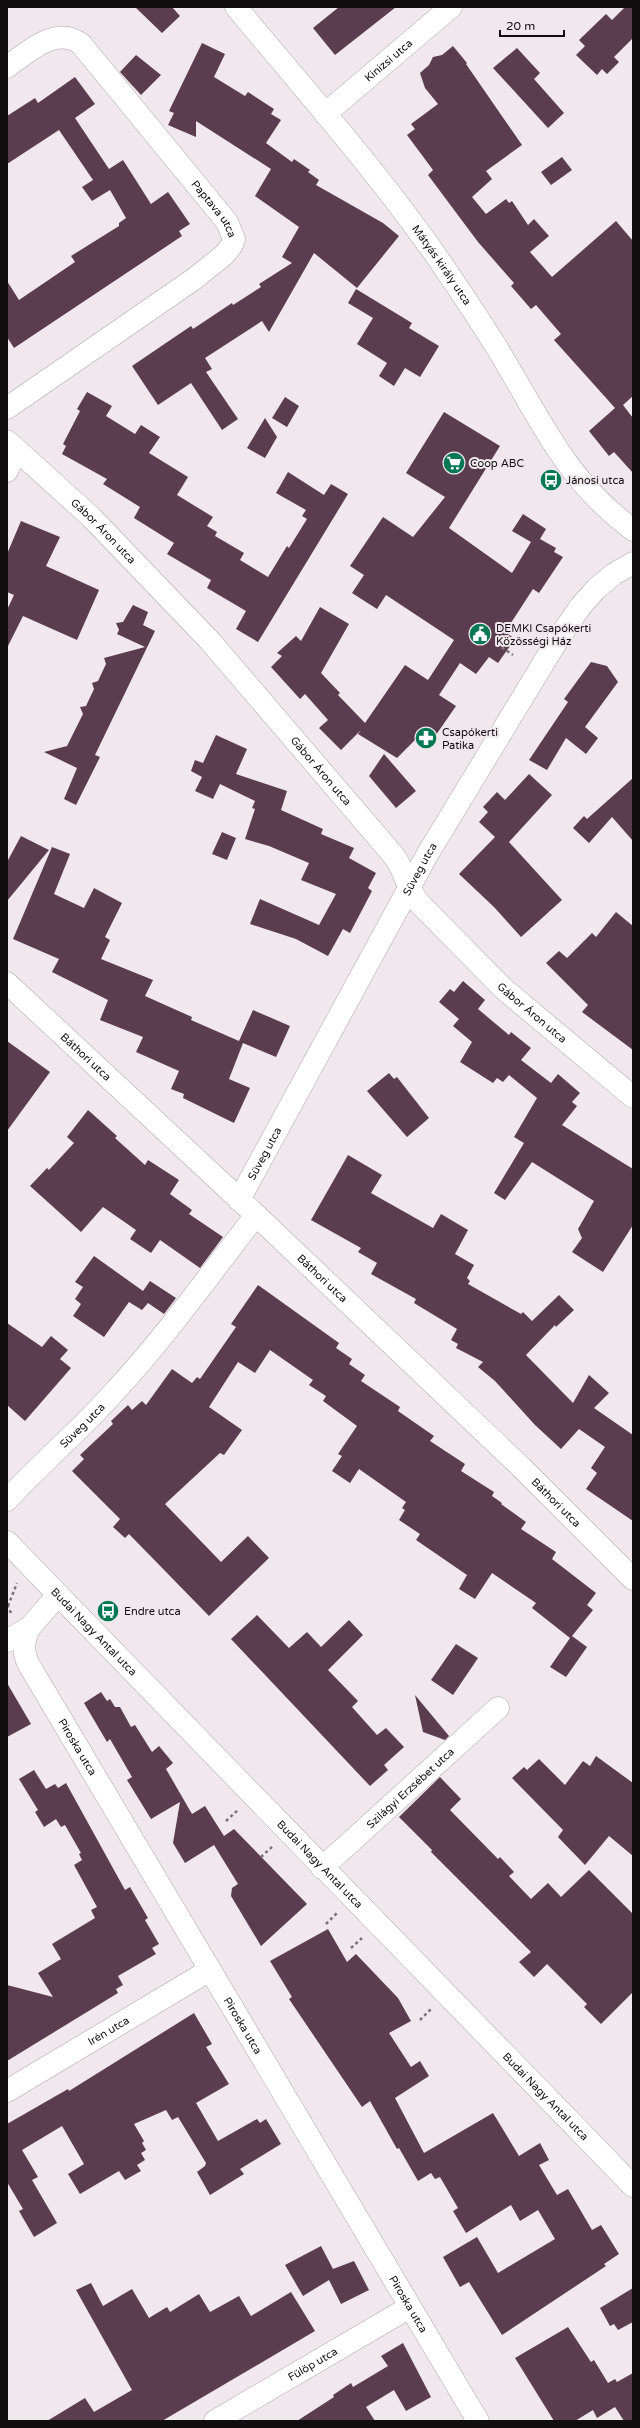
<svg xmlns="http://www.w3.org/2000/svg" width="640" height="2428" font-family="'Varela Round',sans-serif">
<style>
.building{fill:#5c3d4f}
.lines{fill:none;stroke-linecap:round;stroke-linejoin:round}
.minor-casing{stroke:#aea6ab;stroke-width:23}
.path{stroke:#797376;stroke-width:2.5;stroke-dasharray:3 3;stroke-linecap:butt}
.minor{stroke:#fff;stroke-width:22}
.labels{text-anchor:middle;stroke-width:4;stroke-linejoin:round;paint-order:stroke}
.street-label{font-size:11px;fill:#110e0f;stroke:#f0e8ec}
.poi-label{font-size:11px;fill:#110e0f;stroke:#f0e8ec;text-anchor:start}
</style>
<rect width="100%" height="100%" fill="#f0e8ec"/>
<path class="building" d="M135,7H172L180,16L162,33Z
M339,7H396L335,55L313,28Z
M625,7H633V38L614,57L619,62L607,74L602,69L597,75L576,55L585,46L579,40L606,14L612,20Z
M202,43L225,54L214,77L245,96L248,92L274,109L271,114L281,120L266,143L292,162L294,159L310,170L308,172L319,180L316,185L383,223L399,236L357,288L314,253L269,332L262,321L205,358L212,369L206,372L238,419L222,430L191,383L158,405L132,366L191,326L193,329L232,303L233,305L261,287L259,284L292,263L282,257L299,227L255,196L271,169L196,121V137L168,125L174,113L169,111Z
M453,46L467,63L466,64L522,145L486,171L492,179L472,197L486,214L506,199L509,203L512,201L528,225L534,219L549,236L530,252L552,277L616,221L633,241V396L623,405L633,418V473L614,452L609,456L589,431L615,408L554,340L561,334L536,305L531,309L511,286L514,283L478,242L428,175L433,170L407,135L415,129L411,124L438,104L425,88L420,73L429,65L433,57L442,55Z
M517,48L540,73L534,79L564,113L548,128L493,68Z
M136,55L161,75L141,95L120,72Z
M75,77L95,104L75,118L109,169L123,160L151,204L168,192L190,224L179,231L182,236L14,348L7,337V281L19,300L75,262L71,256L119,226V223L126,218L110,190L92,201L82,187L93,180L59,130L7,164V116L35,98L38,103Z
M562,157L572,170L551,185L541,172Z
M356,289L412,323L409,328L439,346L420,377L405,368L394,386L379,376L387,363L357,344L373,318L348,303Z
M87,392L112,406L106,416L135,434L141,425L160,437L149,453L188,477L177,495L213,517L207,526L217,532L215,536L244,553L240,560L268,577L287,546L289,548L307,519L302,516L306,510L276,493L288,472L324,495L331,484L348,494L258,642L236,629L246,611L207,588L211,580L167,554L174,543L134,518L140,507L103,484L107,479L62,454L66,446L63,444L80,411L77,409Z
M285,397L299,406L287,427L272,418Z
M444,412L500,446L449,528L512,573L531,542L512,531L523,514L546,529L540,539L556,548L554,552L563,557L539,593L533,589L505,632L515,639L498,663L489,657L476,674L460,663L439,695L456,706L429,745L418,737L397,758L358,734L361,730L341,750L319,728L328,720L305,694L300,699L271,667L282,656L277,653L296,636L301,641L320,607L349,624L321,673L340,693L338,695L365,723L405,665L428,680L454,640L386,595L377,609L352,593L364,575L350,566L383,517L413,537L445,497L406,473Z
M265,418L277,437L265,458L247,448Z
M21,521L60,537L46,566L99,590L77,640L23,616L7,648V610L14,595L7,592V554Z
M133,605L148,612L143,625L155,631L95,755L100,757L76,805L64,799L77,768L44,752L67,746L83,714L80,707L86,706L94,689L92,683L98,681L106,664L104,658L145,647L117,634L119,630L116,623L123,622Z
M591,662L607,666L618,682L585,727L598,738L586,754L566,738L547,770L529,760L568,702L564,699Z
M216,735L247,749L236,774L287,791L281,810L323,829L321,834L354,848L349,858L376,873L368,888L372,891L350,933L343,929L328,956L296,939L250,924L260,899L319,925L336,894L301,880L309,863L269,846L245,839L255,809L252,808L255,801L220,784L213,799L195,791L202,777L191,771L195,760L203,763Z
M384,754L416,791L396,808L369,776Z
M529,774L552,795L509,842L562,900L521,937L494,907L459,874L495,837L479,822L488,812L483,807L497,792L505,800Z
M633,778V841L612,817L589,843L573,828L584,816L587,819Z
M222,832L236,838L227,860L212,854Z
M21,836L49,850L7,901V862Z
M52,847L70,854L54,894L84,908L94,888L122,903L105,937L110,940L101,959L153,980L145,996L192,1017L191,1020L239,1041L253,1010L290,1026L276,1057L243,1043L229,1079L250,1088L234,1123L183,1098L184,1094L171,1089L179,1071L136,1052L143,1037L100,1020L108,1000L52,972L59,959L13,939Z
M616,912L633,926V1050L582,1012L588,1005L546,963L559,951L567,958L592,933L596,937Z
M463,981L485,1000L478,1009L509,1035L511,1032L531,1048L521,1060L551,1083L558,1074L580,1093L572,1102L577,1106L562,1125L633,1169V1225L603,1272L572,1252L582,1238L578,1229L594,1201L532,1162L505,1200L494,1193L524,1143L514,1137L537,1098L509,1075L503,1082L497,1078L493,1083L460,1062L472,1042L453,1026L459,1019L439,1002L450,989L454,992Z
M7,1041L50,1072L7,1131Z
M389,1073L394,1079L397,1077L429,1118L407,1137L367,1091Z
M88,1110L117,1136L115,1138L145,1165L148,1160L179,1180L170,1194L192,1210L189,1214L223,1237L200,1268L160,1240L151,1253L130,1239L136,1230L103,1207L81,1232L30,1186L47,1168L49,1170L74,1143L67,1137Z
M348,1155L382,1175L371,1193L433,1228L441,1214L468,1230L455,1254L474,1265L467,1278L470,1281L468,1284L521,1314L523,1312L532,1321L559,1295L574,1310L556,1327L555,1325L526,1355L573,1403L589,1375L609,1393L594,1408L633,1435V1521L586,1489L597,1473L591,1468L605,1447L579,1429L561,1449L535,1425L495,1381L478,1367L483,1362L456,1348L458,1344L451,1340L457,1329L414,1303L416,1299L371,1274L377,1263L358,1252L361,1248L311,1220Z
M94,1256L143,1291L150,1281L176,1298L164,1314L148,1303L142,1310L129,1302L104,1337L73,1316L81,1304L75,1299L83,1287L75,1282Z
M258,1285L339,1343L336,1348L352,1359L349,1364L365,1375L361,1381L400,1407L398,1411L434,1436L430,1441L465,1464L461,1471L494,1492L492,1496L502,1503L501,1504L526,1522L521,1529L556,1552L552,1559L596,1593L587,1605L593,1610L572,1636L587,1647L566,1677L550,1667L570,1638L532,1608L536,1603L492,1573L475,1599L459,1589L467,1575L416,1540L420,1534L399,1520L405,1510L402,1508L406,1502L359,1469L350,1483L332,1471L342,1456L338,1454L357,1426L323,1401L326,1396L309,1385L313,1380L270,1350L255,1373L238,1362L209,1407L242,1430L224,1455L220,1453L165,1504L221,1562L248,1536L269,1558L209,1616L129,1534L125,1538L113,1527L120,1519L72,1471L84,1459L80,1455L113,1424L111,1421L128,1405L132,1410L142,1401L146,1405L172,1369L192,1383L197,1377L200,1379L236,1327L231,1324Z
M7,1323L42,1347L51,1336L68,1350L60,1359L71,1368L25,1421L7,1405Z
M257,1615L289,1648L307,1632L321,1647L349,1620L363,1635L328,1670L358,1701L352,1707L377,1735L386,1728L404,1747L384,1765L388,1770L370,1786L231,1639Z
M456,1644L478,1658L453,1695L431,1680Z
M7,1683L31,1724L7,1737Z
M101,1692L107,1701L110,1699L115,1707H120L131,1727L135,1725L152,1752L159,1746L173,1763L166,1769L192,1814L205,1806L224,1836L234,1829L307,1904L261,1946L231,1896L232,1888L238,1884L214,1845L185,1863L173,1843L180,1802L151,1819L127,1780L132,1777L110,1739L107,1742L84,1703Z
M415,1695L449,1736L445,1740L423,1732Z
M596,1756L633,1783V1856L609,1836L585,1865L558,1837L563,1830L512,1778L524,1767L527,1770L539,1759L565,1785L583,1761L590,1766Z
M34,1770L46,1789L55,1784L58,1788L66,1783L125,1890L130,1887L148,1918L145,1920L159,1944L152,1948L156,1954L118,1976L123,1985L116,1989L118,1993L7,2061V1985L53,1997L38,1973L61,1959L52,1944L95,1918L91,1910L97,1907L74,1865L82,1860L79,1854L81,1853L65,1825L61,1827L56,1819L44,1827L35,1812L38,1810L19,1779Z
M440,1777L461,1799L450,1810L498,1859L500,1857L514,1872L509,1876L531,1899L548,1883L561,1897L589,1870L633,1914V1992L601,2024L584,2007L587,2004L547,1964L534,1977L519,1962L531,1952L431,1852L432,1850L399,1817Z
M328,1929L347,1962L356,1954L398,1998L411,2021L389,2033L411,2067L420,2061L429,2076L395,2098L424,2153L493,2113L519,2156L540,2143L549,2160L539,2165L557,2195L568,2189L592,2230L601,2225L619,2254L604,2264L606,2266L502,2335L469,2282L460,2287L443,2257L477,2237L498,2273L555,2239L538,2210L520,2221L511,2205L466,2233L453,2211L458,2208L440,2177L435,2179L431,2173L418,2181L399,2148L397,2149L370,2101L362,2107L289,1999L292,1997L270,1961Z
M194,2013L212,2044L206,2047L229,2084L196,2103L218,2141L257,2119L260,2123L266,2119L281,2144L240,2169L244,2174L210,2195L197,2172L205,2166L206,2163L178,2117L172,2120L166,2110L134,2124L144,2141L142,2143L146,2150L141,2153L145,2160L137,2165L141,2171L125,2180L119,2171L80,2194L68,2174L84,2164L62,2126L22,2150L38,2177L32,2180L57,2223L34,2237L19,2211L23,2209L7,2182V2124L68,2089L69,2091Z
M321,2246L333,2269L354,2261L369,2290L341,2304L329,2280L303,2296L285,2265Z
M91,2283L103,2306L132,2289L149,2318L167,2307L170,2312L199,2294L210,2312L239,2296L251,2316L291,2292L315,2331L162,2421H47L85,2398L94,2412L132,2390L76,2290Z
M633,2288V2322L618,2330L614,2324L610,2326L600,2308Z
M568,2327L591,2362L594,2360L608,2383L615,2379L617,2382L633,2373V2421H624L615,2407L597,2418L593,2410L575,2421H554L515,2358Z
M403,2343L431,2397L406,2411L394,2390L366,2407L375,2421H297L334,2397L333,2395L351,2383L353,2387L388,2366L381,2356Z"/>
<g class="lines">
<g class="minor-casing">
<g id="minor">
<path id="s1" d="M236,7C304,89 376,170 437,257C461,292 485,327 506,363C545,429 569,482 633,530"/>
<path id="s2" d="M7,67C28,52 56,25 81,44L227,222L234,239L232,245L224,255L194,279L7,408"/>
<path id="s3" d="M325,114L451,7"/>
<path id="s4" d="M7,441L92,518L210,641L394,856C405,871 407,889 419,903L505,990L633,1097"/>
<path d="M7,471L16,450"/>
<path id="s5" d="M7,983L256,1215L521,1467L633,1579"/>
<path id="s6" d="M239,1200L427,855L555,644L580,607L596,589L614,574L633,563"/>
<path id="s7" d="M7,1500C42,1462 82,1429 116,1390C167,1335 210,1274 256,1215"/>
<path id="s8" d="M7,1542L633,2186"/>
<path id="s9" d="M30,1627C23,1641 22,1651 29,1665L478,2421"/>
<path d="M7,1641L30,1627L57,1596"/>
<path id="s10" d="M322,1868L498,1708"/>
<path id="s11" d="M7,2091L210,1970"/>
<path id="s12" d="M215,2421L410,2307"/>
</g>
</g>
<path class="path" d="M497,644L513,655
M7,1605L11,1613
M8,1606L17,1583
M226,1821L238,1810
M261,1857L273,1846
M326,1924L337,1913
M351,1948L362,1938
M420,2020L431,2009"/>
<use href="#minor" class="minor"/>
</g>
<defs>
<g id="supermarket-disc" transform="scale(1.15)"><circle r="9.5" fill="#017753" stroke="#f0e8ec"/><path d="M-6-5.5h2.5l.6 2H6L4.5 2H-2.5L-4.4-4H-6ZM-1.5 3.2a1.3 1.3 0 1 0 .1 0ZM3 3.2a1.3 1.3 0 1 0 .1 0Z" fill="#fff"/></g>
<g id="bus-disc" transform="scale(1.15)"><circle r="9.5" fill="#017753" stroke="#f0e8ec"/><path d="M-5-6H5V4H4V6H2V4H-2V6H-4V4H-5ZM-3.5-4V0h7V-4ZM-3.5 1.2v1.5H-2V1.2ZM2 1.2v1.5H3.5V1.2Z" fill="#fff"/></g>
<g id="civic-disc" transform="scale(1.15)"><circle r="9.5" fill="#017753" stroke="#f0e8ec"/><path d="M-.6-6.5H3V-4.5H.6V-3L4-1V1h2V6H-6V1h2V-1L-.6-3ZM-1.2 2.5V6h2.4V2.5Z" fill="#fff"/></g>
<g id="pharmacy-disc" transform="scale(1.15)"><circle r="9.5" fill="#017753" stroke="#f0e8ec"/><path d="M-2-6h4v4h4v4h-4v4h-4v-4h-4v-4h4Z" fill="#fff"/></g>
</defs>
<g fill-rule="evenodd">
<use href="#supermarket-disc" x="454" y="463"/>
<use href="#bus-disc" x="551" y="480"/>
<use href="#civic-disc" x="480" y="634"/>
<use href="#pharmacy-disc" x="426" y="738"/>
<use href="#bus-disc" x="108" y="1611"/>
</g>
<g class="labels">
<g class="street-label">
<text dy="4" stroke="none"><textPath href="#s3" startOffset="83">Kinizsi utca</textPath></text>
<text dy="4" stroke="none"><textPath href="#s2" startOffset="296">Paptava utca</textPath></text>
<text dy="4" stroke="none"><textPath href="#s1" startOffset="330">Mátyás király utca</textPath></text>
<text dy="4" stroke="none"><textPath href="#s4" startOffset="132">Gábor Áron utca</textPath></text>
<text dy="4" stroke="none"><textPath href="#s4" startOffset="456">Gábor Áron utca</textPath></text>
<text dy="4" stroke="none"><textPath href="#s6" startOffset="377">Süveg utca</textPath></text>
<text dy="4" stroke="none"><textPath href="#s4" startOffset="779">Gábor Áron utca</textPath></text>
<text dy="4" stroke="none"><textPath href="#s5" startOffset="108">Báthori utca</textPath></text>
<text dy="4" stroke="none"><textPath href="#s6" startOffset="53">Süveg utca</textPath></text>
<text dy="4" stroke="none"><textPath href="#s5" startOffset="432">Báthori utca</textPath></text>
<text dy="4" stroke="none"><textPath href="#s7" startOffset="106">Süveg utca</textPath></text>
<text dy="4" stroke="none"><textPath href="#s5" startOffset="756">Báthori utca</textPath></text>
<text dy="4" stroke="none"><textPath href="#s8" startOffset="125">Budai Nagy Antal utca</textPath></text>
<text dy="4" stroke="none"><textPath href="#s9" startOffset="135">Piroska utca</textPath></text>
<text dy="4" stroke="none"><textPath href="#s10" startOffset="119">Szilágyi Erzsébet utca</textPath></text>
<text dy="4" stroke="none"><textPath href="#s8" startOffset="449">Budai Nagy Antal utca</textPath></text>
<text dy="4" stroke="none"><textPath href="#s9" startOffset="459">Piroska utca</textPath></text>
<text dy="4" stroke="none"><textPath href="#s11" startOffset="118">Irén utca</textPath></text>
<text dy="4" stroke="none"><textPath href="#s8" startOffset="773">Budai Nagy Antal utca</textPath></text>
<text dy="4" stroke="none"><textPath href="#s9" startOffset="783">Piroska utca</textPath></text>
<text dy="4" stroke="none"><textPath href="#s12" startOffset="113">Fülöp utca</textPath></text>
</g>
<g class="poi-label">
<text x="470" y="467">Coop ABC</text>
<text x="566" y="484">Jánosi utca</text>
<text x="496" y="632">DEMKI Csapókerti<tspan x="496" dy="13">Közösségi Ház</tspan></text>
<text x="442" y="736">Csapókerti<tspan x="442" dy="13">Patika</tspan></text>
<text x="124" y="1615">Endre utca</text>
</g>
</g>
<rect width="640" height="2428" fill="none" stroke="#110e0f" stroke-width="16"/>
<path d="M500 30v6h64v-6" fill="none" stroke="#110e0f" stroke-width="2"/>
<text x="506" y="30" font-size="12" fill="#110e0f" stroke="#f0e8ec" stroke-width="3" paint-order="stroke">20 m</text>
</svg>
